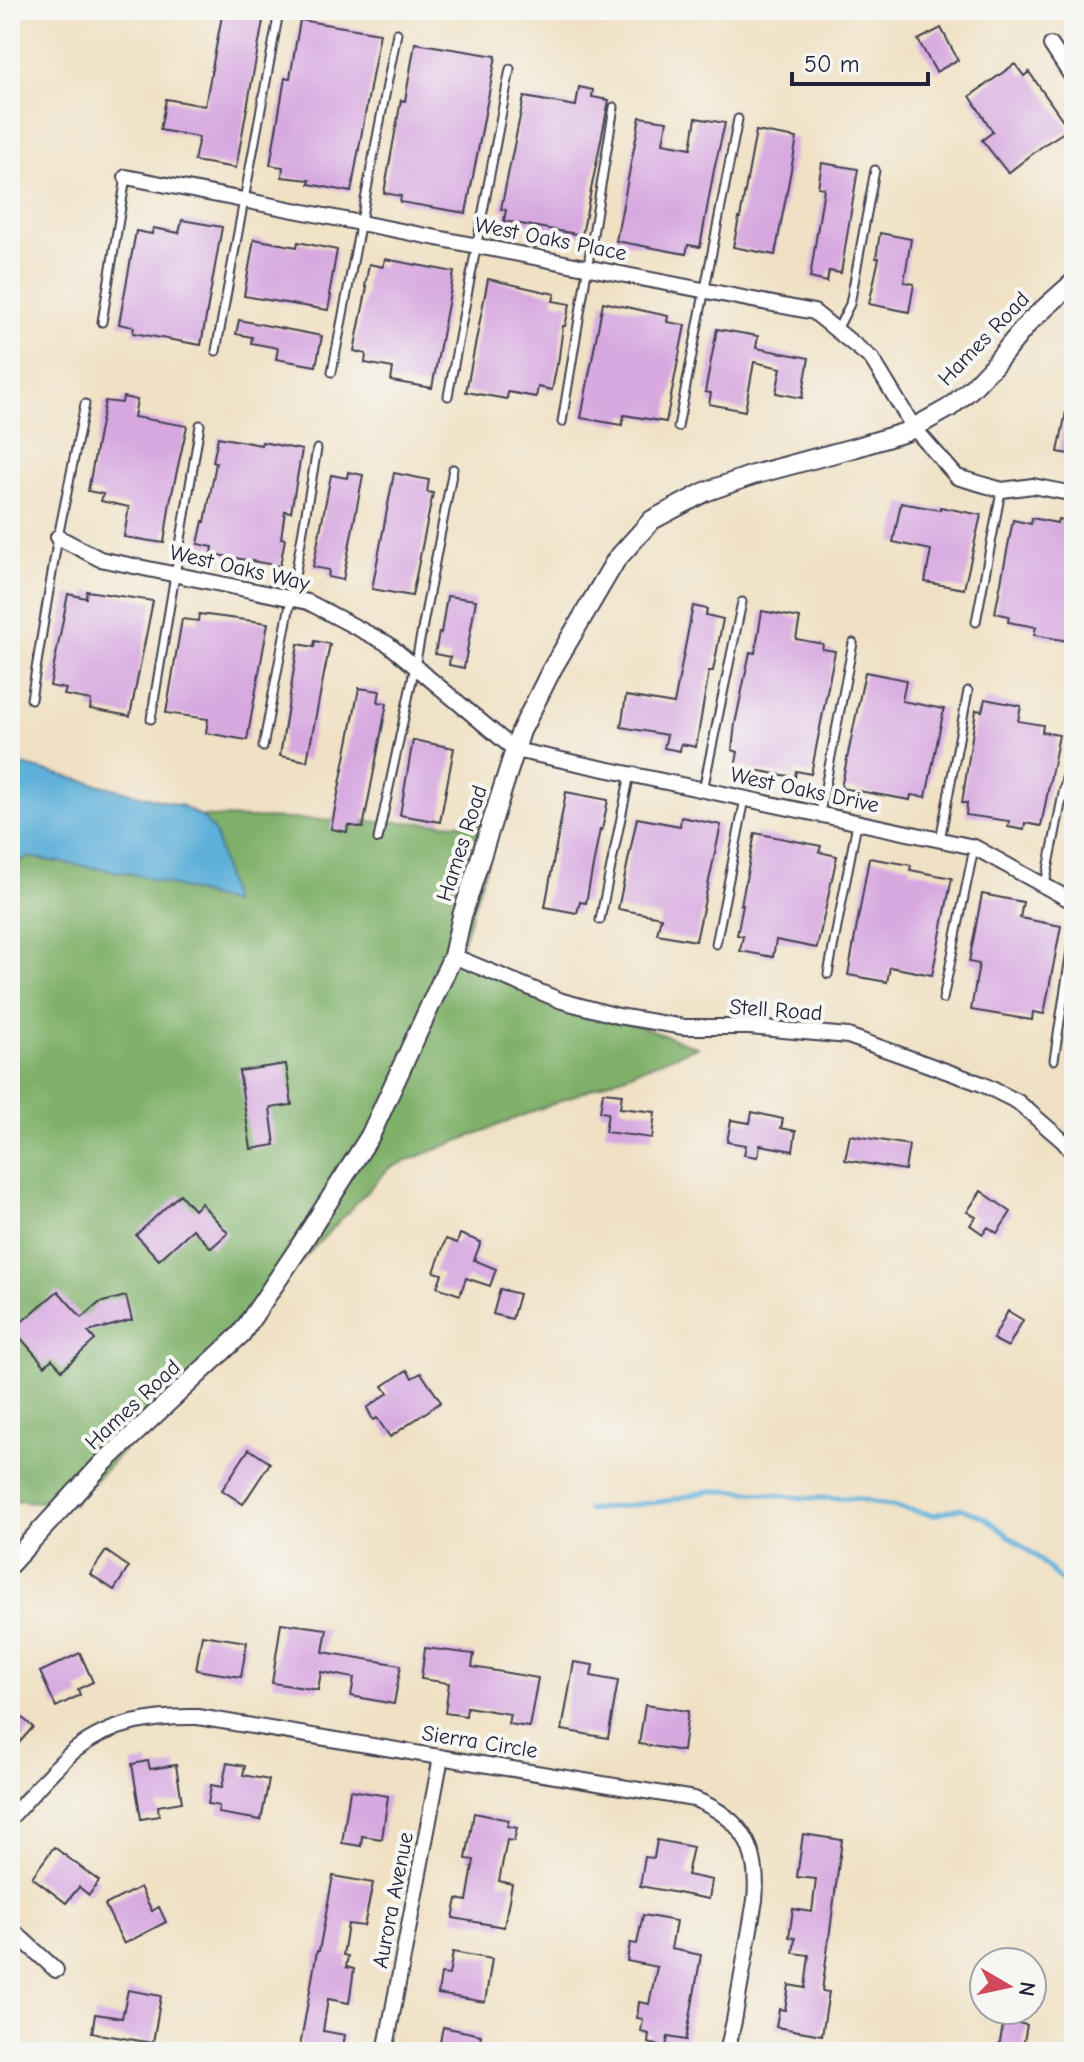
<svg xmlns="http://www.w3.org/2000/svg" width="1084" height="2062" font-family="'Comic Neue',sans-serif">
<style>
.forest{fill:#7fb069;stroke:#506952;stroke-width:2}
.water{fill:#5eb0d9;stroke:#40698a;stroke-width:2}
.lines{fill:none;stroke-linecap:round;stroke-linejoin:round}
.stream{stroke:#5eb0d9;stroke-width:5}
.building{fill:#d7a9e0}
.service-casing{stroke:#413f50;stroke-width:11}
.minor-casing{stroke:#413f50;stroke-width:18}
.tertiary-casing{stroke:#413f50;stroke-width:22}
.service{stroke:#fff;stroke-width:7}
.minor{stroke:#fff;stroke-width:14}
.tertiary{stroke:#fff;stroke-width:18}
.labels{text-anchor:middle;stroke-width:8;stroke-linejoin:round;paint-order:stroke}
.street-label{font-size:22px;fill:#22223b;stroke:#f6f6f2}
</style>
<rect width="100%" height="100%" fill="#f6f6f2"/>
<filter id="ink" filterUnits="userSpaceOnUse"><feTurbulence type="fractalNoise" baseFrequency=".0125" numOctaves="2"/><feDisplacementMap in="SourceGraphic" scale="16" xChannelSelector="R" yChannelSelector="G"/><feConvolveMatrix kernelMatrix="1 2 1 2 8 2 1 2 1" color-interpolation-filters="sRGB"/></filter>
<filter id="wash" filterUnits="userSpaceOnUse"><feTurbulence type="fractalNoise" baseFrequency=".006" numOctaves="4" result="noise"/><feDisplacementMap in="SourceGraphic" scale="32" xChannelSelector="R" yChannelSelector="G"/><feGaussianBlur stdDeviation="1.8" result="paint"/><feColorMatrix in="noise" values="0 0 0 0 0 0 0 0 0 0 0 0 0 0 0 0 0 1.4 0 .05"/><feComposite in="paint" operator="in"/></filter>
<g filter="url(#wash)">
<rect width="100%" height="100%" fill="#f0e1c4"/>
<path class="forest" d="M10,811L499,825L457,960L697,1047L389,1168L73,1504L10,1500Z"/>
<path class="water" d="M10,762L183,806L204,819L215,833L232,903L133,874L28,857L10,866Z"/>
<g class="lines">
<path class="stream" d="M588,1510L666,1501L709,1491H740L803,1498H854L934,1515L960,1508L984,1517L1037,1557L1074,1594"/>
</g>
<g id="blocks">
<path class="building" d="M223,10H265L236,168L194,161L199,137L160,130L166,99L205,106Z
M300,20L380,33L351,192L309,184L310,180L282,177L283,167L270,165L285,78H290Z
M941,28L958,60L936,72L918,40Z
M415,43L496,56L466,213L400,202L401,196L384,193L401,100L405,101Z
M1015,64L1024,76L1029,72L1069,129L1045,144L1008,173L982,140L993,132L970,96Z
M579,87L593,90L592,97L609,100L582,235L504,221L506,210L501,209L524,97L576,106Z
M640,117L667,121L663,143L691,148L696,118L725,123L714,170L700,247L688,245L686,254L616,241Z
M756,131L797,138L775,255L733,247L739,218H740Z
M822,163L858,169L841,273L829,271L827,282L810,278L824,188L818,187Z
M182,220L222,227L201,345L133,333L134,327L119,324L136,231L152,234L153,228L179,233Z
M880,233L911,239L904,282L914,284L909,312L869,304L879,258H876Z
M254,239L297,247L298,242L337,250L329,295H331L328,310L244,296Z
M385,259L454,272L432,388L391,381L393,368L365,363L366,354L354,351L367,287H365L369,264L383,267Z
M488,279L555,294L553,301L570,304L565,326H563L558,364H557L552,390L538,387L536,397L508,392L507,399L466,392Z
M603,302L668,316L667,322L685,325L666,422L624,415L622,425L581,418Z
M239,320L322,336L316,366L276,359L278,348L251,343L252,337L236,334Z
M717,329L758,336L756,348L809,358L802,398L776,393L781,368L754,362L745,411L709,404L711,393L705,392Z
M123,397L137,400L134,417L187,426L170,502L164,543L124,537L129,507L101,501L103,494L88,491L105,401L122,403Z
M1067,407L1074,408V455L1058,452Z
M218,437L261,445L262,442L302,450L291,512L285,511L281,538L285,539L280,566L212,554L213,547L198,544L203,521L205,522L216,463L213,462Z
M348,472L363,475L343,580L328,577L329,570L313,567L331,475L347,478Z
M394,473L429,480L427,492L433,493L412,596L372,589Z
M901,503L940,510V507L981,515L964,589L925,582L931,550L893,542Z
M1032,518L1057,523L1058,519L1074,522V642L1034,635L1036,627L1008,622L1009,616L995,613L1013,520L1031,524Z
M87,591L153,601L130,716L90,709L91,700L64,695L66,689L50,686L68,594L86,598Z
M447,596L476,600L464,668L449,665L450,657L435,654L439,632L441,633Z
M693,606L707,609L706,615L723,619L713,671H709L696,747L681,744L680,751L664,748L667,735L621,727L626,696L674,704Z
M762,611L800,618L796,639L823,644L822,649L835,651L811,774L796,771L795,777L735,767L738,752L732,750L735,724L750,652L755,653Z
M199,614L268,623L247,740L206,733L208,719L166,713L182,619L198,621Z
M315,641L330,644L307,761L280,756L298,644L314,647Z
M865,672L906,680L902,701L944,709L926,797L911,795L910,800L841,788Z
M359,688L380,691L378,702L387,703L363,828L348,825L347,832L331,829Z
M985,699L1021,706L1018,721L1043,725L1042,732L1059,735L1041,826L1025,823L1024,830L1008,827L1009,821L966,815L967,803H962L974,724L976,710L982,711Z
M413,740L454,748L440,822L400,815Z
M566,792L608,800L602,830L600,829L586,903L580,902L577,913L545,907Z
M681,817L721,825L696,941L657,934L661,917L618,909L637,818L680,826Z
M755,833L821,846L819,852L837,856L817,948L776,940L773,957L740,951L743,936L737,935L743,905H741Z
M869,858L911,865L910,870L952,878L932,975L890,967L887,982L848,975Z
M982,894L1023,902L1020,918L1061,926L1044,1014L1033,1012L1032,1020L971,1010L979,964L969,962Z
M286,1064L292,1105L270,1108L275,1145L251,1149L239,1071Z
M603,1092L622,1094L620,1108L655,1112L652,1138L605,1132L608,1113L600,1112Z
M752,1112L783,1119L781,1128L796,1131L793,1151L760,1145L758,1157L744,1155L746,1145L727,1142L731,1120L750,1123Z
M850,1135L909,1145L905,1170L845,1160Z
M981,1191L1011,1212L997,1233L988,1227L983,1234L970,1225L976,1217L967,1212Z
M180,1194L194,1210L201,1203L228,1233L211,1248L193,1229L159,1260L136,1235Z
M460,1234L481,1242L474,1260L496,1269L490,1286L466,1278L460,1295L437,1287L442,1274L434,1272L446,1239L457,1243Z
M500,1289L519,1294L512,1319L493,1314Z
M58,1291L82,1318L99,1303L126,1296L132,1320L88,1332L95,1340L62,1370L52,1359L45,1366L13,1329Z
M1008,1311L1023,1320L1008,1347L993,1339Z
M407,1370L412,1378L421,1373L441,1402L390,1437L377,1418L373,1420L367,1408L388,1393L383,1386Z
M249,1449L270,1463L243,1504L222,1490Z
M106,1551L129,1567L114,1590L90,1574Z
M281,1623L327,1629L323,1652L401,1665L394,1704L351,1696L354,1678L321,1672L318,1690L272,1683Z
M202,1635L247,1642L241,1677L196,1670Z
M425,1648L474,1654L472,1667L538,1678L529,1727L508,1724L510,1714L467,1707L466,1716L445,1713L449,1683L421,1679Z
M80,1653L93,1682L78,1689L80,1695L56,1707L40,1672Z
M574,1662L593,1665L591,1676L618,1681L608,1738L562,1730Z
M645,1705L688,1711L683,1751L639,1744Z
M10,1707L33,1727L19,1743L10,1735Z
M148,1761L150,1769L176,1765L182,1802L158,1806L159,1816L141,1819L132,1764Z
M227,1763L245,1766L243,1775L269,1780L261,1820L218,1813L219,1806L208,1804L211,1785L222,1787Z
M350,1790L388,1796L382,1839L362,1836L361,1846L342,1843Z
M474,1813L509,1820L507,1826L517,1828L514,1841L507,1840L499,1881L512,1884L504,1927L453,1918L457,1899L467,1901L474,1860L466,1859Z
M803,1834L842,1840L822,1991L829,1992L822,2035L776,2027L779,2009L785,2010L789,1985L805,1988L809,1955L793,1953L795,1938L789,1937L793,1909L812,1912L816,1879L797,1877Z
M657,1840L693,1847L687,1875L712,1880L709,1899L640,1886L645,1857L654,1858Z
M54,1847L99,1881L89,1895L79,1887L66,1903L32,1877Z
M333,1876L373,1883L364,1926L348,1924L343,1955L348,1956L346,1967L354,1969L349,2003L328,1999L323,2031L345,2035L342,2052H299L317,1951H319Z
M140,1887L152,1911L159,1907L166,1922L124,1944L105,1905Z
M643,1915L676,1921L671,1949L701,1955L686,2040L668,2037L666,2047L648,2043L649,2034L641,2032L643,2019L637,2018L639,2002L649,2004L657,1967L627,1961L630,1943L637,1944Z
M453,1952L492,1959L485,2002L438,1994L441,1974L449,1975Z
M128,1990L161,1996L153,2043L92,2033L95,2014L122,2018Z
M1004,2020L1027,2025L1022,2052H998Z
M443,2027L481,2035L478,2052H438Z"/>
</g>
</g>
<g filter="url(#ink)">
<use href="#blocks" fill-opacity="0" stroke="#413f50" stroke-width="2"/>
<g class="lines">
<g class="service-casing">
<path id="service" d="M102,322L126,177
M837,330L850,304L875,170
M216,351L278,17
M332,372L397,33
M448,396L510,69
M562,422L614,107
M678,427L738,119
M976,622L1001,491
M31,699L58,537L85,404
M151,719L200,425
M263,747L291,599L317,449
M703,790L742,602
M820,813L853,643
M378,839L415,666L453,469
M940,840L968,691
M1045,885L1074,738
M600,920L630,774
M716,944L745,799
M828,974L857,823
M943,999L974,848
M1054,1060L1074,931"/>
</g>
<g class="minor-casing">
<path id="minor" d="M1051,45L1074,80
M126,177L814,312L872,359L914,428L957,477L1002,490L1033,486L1074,494
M58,537L100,559L308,602L388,644L515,750L974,847L1074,902
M453,956L562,1001L618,1016L684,1027H750L848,1036L982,1084L1018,1102L1063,1141L1074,1154
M10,1818C31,1796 51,1770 74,1751C110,1722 154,1716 198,1717L694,1799C743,1818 760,1849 755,1900L734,2021L727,2052
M10,1928L56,1970
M385,2052L441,1757"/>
</g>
<g class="tertiary-casing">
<path id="tertiary" d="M10,1564L103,1463L241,1334L298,1249L370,1136L453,956L462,916L521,731L552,669L616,560L652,520L705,492L753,475L857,447L906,432L949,408L972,388L994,365L1029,322L1074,282"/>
</g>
<use href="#service" class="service"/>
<use href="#minor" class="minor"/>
<use href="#tertiary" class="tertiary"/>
</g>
</g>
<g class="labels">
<g class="street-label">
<text transform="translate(551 238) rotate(11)" y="8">West Oaks Place</text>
<text transform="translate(983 338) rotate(-46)" y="8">Hames Road</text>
<text transform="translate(240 567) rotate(13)" y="8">West Oaks Way</text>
<text transform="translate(805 789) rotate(12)" y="8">West Oaks Drive</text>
<text transform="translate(461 843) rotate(-72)" y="8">Hames Road</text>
<text transform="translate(776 1009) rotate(4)" y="8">Stell Road</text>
<text transform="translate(132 1404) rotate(-43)" y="8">Hames Road</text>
<text transform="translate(480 1741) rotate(9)" y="8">Sierra Circle</text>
<text transform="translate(392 1900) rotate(-79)" y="8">Aurora Avenue</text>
</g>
</g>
<rect width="1084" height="2062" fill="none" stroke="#f6f6f2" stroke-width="40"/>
<g transform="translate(1008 1986) rotate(99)"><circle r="38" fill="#f6f6f2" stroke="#a1a1a9" stroke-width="2"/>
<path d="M0-6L14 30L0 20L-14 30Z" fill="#d1495b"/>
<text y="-12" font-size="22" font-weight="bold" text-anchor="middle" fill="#22223b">N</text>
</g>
<path d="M792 72v12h136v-12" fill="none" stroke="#22223b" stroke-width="4"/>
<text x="804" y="72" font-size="24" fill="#22223b" stroke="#f6f6f2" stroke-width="6" paint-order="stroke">50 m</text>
</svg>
